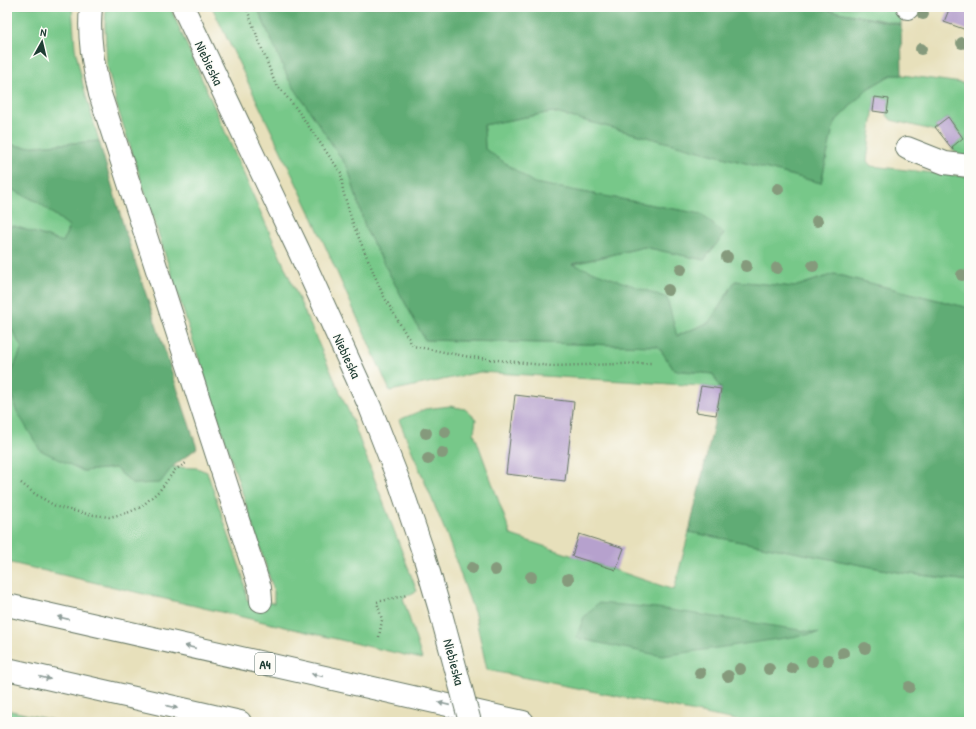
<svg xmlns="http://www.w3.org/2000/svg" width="976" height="729" font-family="'Patrick Hand',sans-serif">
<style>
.green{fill:#77c889;stroke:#4b825e}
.forest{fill:#61ac75;stroke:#407454}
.building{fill:#b6a1cd}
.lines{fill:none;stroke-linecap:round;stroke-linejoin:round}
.minor-casing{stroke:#657663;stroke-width:24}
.highway-casing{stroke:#657663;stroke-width:24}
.path{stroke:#657663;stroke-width:2.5;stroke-dasharray:1 3;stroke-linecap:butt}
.minor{stroke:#fff;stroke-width:22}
.highway{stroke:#fff;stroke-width:22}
.minor-bridge-casing{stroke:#657663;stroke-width:24;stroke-linecap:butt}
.minor-bridge{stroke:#fff;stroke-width:22}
.tree{fill:#859a7c}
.oneway{fill:#8f9e9a}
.labels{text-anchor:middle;stroke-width:3;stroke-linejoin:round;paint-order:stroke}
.shield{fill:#fdfcf7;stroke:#62766e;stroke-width:1}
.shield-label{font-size:13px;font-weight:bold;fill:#1f3d34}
.street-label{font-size:14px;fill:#1f3d34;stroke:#fdfcf7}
</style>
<rect width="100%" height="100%" fill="#fdfcf7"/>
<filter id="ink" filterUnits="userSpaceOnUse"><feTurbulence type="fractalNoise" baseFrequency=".025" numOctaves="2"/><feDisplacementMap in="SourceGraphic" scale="8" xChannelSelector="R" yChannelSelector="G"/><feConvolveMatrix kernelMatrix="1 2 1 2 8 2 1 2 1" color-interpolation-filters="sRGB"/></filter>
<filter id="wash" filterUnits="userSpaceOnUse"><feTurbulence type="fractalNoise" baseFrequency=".012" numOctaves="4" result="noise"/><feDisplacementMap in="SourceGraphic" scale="16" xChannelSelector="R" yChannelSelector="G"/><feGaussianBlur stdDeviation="0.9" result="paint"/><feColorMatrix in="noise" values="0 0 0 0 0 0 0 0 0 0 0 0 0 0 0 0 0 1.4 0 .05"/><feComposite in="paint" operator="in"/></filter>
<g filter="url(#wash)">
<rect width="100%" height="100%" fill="#e7e0bb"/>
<path class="green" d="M7,7H72L75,48L83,85L99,141L24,147L7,144Z
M106,7H170L351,417L417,591L403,598L422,659L7,562V325L10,326L22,348L8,382L16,410L83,471L115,468L133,484L160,483L172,467L197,468L207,472L243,577L247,600L274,603V591L117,106L107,65L105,25Z
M212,7H257L289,80L348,168L366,230L425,340L658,346L674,370L713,374L721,389L701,386L480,372L390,391L310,212Z
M813,7H901V25V24Z
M891,75H902L969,84V157L959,155L951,148L952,147L964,138L948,117L935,127L937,130L936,131L891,120L887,115L889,99L875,97L867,161L871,166L969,177V308L834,274L794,287L735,281L710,322L676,336L667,298L571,265L644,247L704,260L724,234L701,214L534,183L485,150L484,125L552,112L821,183L834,123L867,89Z
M7,187L38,202L69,226L63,242L14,226L7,227Z
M450,406L465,409L476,419L474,433L511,535L674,590L689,532L903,573L962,580L969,582V722H745L487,670L475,615L446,533L399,420L425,409Z
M7,710L61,722H7Z"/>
<path class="forest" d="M257,7H813L901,25L902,75H891L867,89L834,123L821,183L552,112L484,125L485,149L534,183L701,214L724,234L704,260L644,247L572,264L667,298L677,336L710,322L735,281L794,287L834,274L969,308V582L962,580L903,573L689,532L716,415L721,389L713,374L674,370L658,346L425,340L366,230L348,168L289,80Z
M99,141L125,231L197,448L172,467L160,483L133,484L115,468L83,471L40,450L16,410L8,381L22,348L10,326L7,325V227L14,226L63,242L69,226L38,202L7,187V144L24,147Z
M598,603L657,608L819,633L662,656L576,638L584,617Z"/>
<g id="blocks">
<path class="building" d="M950,7H969V31L944,22Z
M875,97L889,99L887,113L873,111Z
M948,117L963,138L952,147L953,150L935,127Z
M701,386L721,389L716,415L696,412Z
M515,395L574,402L565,481L506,474Z
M579,534L624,548L616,570L572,556Z"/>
</g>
</g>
<g filter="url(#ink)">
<use href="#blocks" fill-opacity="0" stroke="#657663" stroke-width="1"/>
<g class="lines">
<g class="minor-casing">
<path id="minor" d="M91,7C88,38 93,63 100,94L260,588L261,601
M183,7L299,251L370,407L400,484L423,552L440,610
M908,8V7
M907,148L945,163L969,166"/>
</g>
<g class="highway-casing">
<path id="highway" d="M7,605L523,722
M7,669L240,722"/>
</g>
<path class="path" d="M246,7L275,83L296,108L341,173L343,191L353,224L383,295L413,346L470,357L551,366L653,363
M21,483L35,494L57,507L87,514L109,517L127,513L141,507L160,490L175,470L186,463
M379,637L382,620L377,602L407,595"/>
<use href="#minor" class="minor"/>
<use href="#highway" class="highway"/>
<g class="minor-bridge-casing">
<path id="minor-bridge" d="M440,610L470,722"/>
</g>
<use href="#minor-bridge" class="minor-bridge"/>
</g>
<g class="tree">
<circle cx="923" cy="14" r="6"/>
<circle cx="962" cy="43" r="6"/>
<circle cx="921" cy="49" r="6"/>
<circle cx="778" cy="189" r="6"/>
<circle cx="817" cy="221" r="6"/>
<circle cx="727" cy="257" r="6"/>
<circle cx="746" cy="266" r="6"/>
<circle cx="813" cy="266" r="6"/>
<circle cx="777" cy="268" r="6"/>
<circle cx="681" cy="269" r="6"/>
<circle cx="962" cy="275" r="6"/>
<circle cx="668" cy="290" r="6"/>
<circle cx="445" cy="432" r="6"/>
<circle cx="426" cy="433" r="6"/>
<circle cx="442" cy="453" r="6"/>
<circle cx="428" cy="459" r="6"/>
<circle cx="472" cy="568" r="6"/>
<circle cx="495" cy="570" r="6"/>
<circle cx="531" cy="577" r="6"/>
<circle cx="568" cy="579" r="6"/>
<circle cx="865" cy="648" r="6"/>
<circle cx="843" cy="653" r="6"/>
<circle cx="828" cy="660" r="6"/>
<circle cx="812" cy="661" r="6"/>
<circle cx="792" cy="668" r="6"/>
<circle cx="740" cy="669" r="6"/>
<circle cx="769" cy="669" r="6"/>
<circle cx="700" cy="673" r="6"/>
<circle cx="728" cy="676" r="6"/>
<circle cx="909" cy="687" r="6"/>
</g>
<defs><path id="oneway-solid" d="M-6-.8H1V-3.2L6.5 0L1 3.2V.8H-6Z"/></defs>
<g class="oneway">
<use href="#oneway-solid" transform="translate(63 618) rotate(-167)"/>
<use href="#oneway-solid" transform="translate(190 647) rotate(-167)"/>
<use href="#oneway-solid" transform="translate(317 675) rotate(-167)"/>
<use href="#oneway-solid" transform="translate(45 678) rotate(13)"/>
<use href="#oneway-solid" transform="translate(444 704) rotate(-167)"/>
<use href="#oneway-solid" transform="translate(172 707) rotate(13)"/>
</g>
</g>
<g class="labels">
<rect class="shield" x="255" y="653" width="20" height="22" rx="3"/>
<g class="shield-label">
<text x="265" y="669">A4</text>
</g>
<g class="street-label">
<text transform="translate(209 63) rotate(64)" y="5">Niebieska</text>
<text transform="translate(347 356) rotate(65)" y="5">Niebieska</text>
<text transform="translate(454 662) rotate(75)" y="5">Niebieska</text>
</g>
</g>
<rect width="976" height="729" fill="none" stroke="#fdfcf7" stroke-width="24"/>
<g transform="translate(42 42) rotate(8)" stroke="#fdfcf7" stroke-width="3" paint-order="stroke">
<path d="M0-3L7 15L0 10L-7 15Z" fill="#1f3d34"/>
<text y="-6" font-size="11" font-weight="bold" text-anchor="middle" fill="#1f3d34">N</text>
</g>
</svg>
